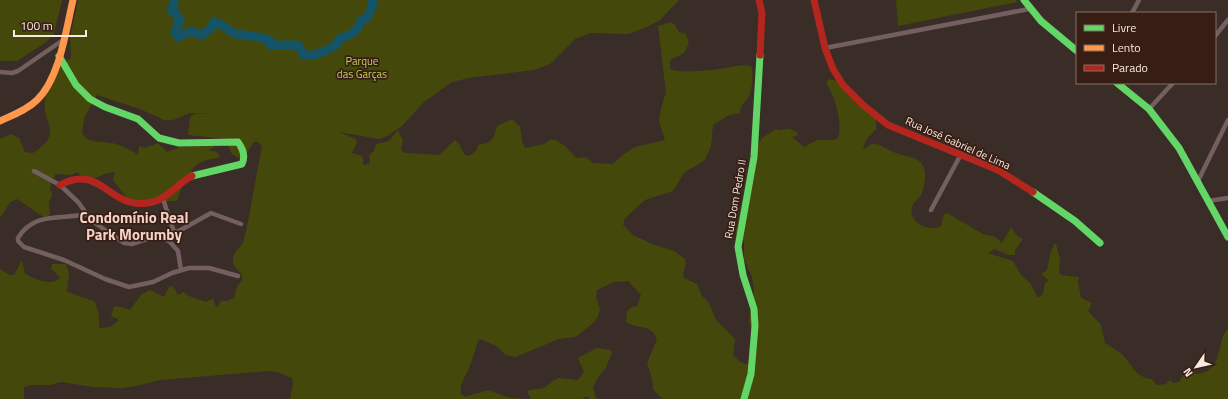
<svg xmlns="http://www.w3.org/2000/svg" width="1228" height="399" font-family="'Titillium Web',sans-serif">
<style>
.green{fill:#44490b}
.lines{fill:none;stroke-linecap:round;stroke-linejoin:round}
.river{stroke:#155366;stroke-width:9}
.street{stroke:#745f60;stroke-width:4.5}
.fast{stroke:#63d668;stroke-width:7}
.slow{stroke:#ff974d;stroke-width:7}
.jam{stroke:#b3261e;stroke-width:7}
.labels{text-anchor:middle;stroke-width:3.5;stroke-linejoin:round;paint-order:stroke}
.park-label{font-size:11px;fill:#c0d456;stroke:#371e14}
.street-label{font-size:11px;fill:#fae8e2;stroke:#371e14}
.district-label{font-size:15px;font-weight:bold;fill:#f5d2c5;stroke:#371e14}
</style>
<rect width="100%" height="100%" fill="#3a2c26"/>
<path class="green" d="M0,0H62L54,34L45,43L17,61H0Z
M78,0H679L660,20L645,28L628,34L591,33L575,39L550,64L534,70L469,78L452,82L424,102L402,126L387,136L379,139L339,132L356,139L357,142L352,153L362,156L364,161L362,163L365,165L370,163L369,155L374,151L376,144L389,141L398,130L403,140L401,150L405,153L439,155L455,140L459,144L464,154L469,156L476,151L478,145C492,143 494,139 497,126L512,119L520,127L522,142L525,148L544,144L550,140H556L565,146L576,158L586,157L593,163L613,164L624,154L635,147L665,140L659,121L661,108L666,92L658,26L671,22L675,25L679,32L686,34L689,43L684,53L670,60V69C681,74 714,70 726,68C736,66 741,64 751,66C754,71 752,88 750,94C747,101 740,104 740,113L729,115L713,125L711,146L706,157L704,161L685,172L673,191L645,200L625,218L623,225L633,235L652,244L674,251L685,259L686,264L683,273L684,278L697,284L702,296L709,303L716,320L735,339L733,355L740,362L746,364L749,363L752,333L749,320L754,291L752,277L744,259V241L737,238L736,230L754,152L762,138L776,129L779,130L789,129L795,131L799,135L792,137L804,147L817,140H834L838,138C843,121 835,97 826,83L829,79L837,81L876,117V129L866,140L863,149C868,148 870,143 876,144C882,145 887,150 893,152C903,157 925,155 925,174C926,179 923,191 921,195C918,200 913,202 912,207C908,223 929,232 941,226L944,214L947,213L983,234L995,237L1002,243L1011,227L1018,237L1023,239L1015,250V255H1008L995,249L988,253L1013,261L1021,275L1030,283L1038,298L1043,294L1045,283L1049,281L1041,274L1047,270L1050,255L1054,244H1056L1060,259L1059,273L1061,275L1079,277L1078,282L1081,298L1092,303L1088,311L1101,325L1105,343L1122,354L1137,373L1145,378L1152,379L1157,385L1166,384L1170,380L1173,383L1179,382L1188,367L1193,369L1196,374C1225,373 1216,337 1228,329V399H662L653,389L652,378L647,363L657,339C651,323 638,330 626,322L627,312L630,308L637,306L641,295L628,281L614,282L597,290L596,297L600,309L598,317L592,324L576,337L559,339L516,357L506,355L496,346L480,339L478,341C475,350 473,359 469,368C466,376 459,384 461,394L465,397L488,390L510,398L523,399H290L293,384L292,378L277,372L268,371L160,380L136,386L122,388L93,387L61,382L50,385H31L24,387V399H0V269L10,275H14L22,260L25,274C37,279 48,287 60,278L54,271L51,270L52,264H66L69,273L67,291C72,295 86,297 95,302L99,315V328L110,327L118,321V319L111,316L114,307L117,306L130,310L141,295L150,290L164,297L169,287L173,286L178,295L184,292L189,296L206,302L213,298L215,305L218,307L221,301H227L234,298L237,286L242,281V275L233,264V257L236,251L243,243L247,227L262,146L258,142H254L242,160L231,153L226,139L188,135L190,117L195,114L209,113H190L173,120H164L140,109L97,95L84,118L82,133C89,144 100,141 111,143C119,144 132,150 138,155L139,146L145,148L158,143L167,152L180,147L213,146L215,147L208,150L217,152L220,157C214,159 209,159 204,161C190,165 181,188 177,201L147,202L135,200L126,197L113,180L115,172L104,174L90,181L76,172L72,175L56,174C50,182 49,187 52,195L49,202L50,214L45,218L17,199L10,202L0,218V139L11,134L19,138L25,152L33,153C65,133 41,123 45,99C46,92 56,70 61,65C64,62 68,61 71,58L70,37Z
M896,0H1016L1017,2L898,26Z
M597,348L610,350L612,352L606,368L598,377L593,387L596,399H590L586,396L583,399H531L527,392L529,390L544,388L553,381L559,378L578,380L584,372L578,358Z"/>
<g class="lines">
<path class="river" d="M174,0L172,11L176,14L180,20L175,32L178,37L191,31L202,35L210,29L214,22C223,23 228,32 236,34C247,35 259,37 270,40V45H298L304,55C315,57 328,50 337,44L339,39C349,35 358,33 361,20L367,18L373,4L372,0"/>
<path class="street" d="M1132,13L1139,0
M1215,36L1228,20
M825,48L1029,9
M0,72L12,73L18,71L63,40
M1149,109L1173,83
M34,171L60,185L78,202L92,221L124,243L132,244L159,235L179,231L211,213L241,224
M1198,181L1228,120
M163,199L174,232
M1208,201L1228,198
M931,210L960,156
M87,214C62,220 34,211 18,238V241L24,247L64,260L105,279L129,287L153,282L172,273L189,268H209L238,276
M159,235L170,242L178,251L181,270"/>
<path class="fast" d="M1024,0L1041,21L1077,51
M59,56L76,85L90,99L105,107L138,119L159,138L179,143L238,142C243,149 246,156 242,164L192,176
M1117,83L1149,109L1179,148L1228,237
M1033,192L1075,221L1100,243
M744,399L751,374L755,326L754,309L743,275L738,247L754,157L760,55"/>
<path class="slow" d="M0,121C13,115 27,110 37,100C60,78 66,29 73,0"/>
<path class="jam" d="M759,0L762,13L760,55
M814,0L825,48L833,69L843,85L863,105L888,125L998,170L1033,192
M60,185C103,162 109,213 153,202C168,198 178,183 192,176"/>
</g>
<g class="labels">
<g class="park-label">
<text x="362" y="65">Parque<tspan x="362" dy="13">das Garças</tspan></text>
</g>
<g class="street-label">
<text transform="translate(958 143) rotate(24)" y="4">Rua José Gabriel de Lima</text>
<text transform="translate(735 199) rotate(-80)" y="4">Rua Dom Pedro II</text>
</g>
<g class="district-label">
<text x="134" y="223">Condomínio Real<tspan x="134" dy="17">Park Morumby</tspan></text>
</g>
</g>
<rect x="1076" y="12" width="140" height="72" fill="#371e14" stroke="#856f66"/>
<rect x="1084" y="25" width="20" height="6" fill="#63d668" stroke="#856f66"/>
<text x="1112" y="32" font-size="12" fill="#fae8e2">Livre</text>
<rect x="1084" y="45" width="20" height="6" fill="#ff974d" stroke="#856f66"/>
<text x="1112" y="52" font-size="12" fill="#fae8e2">Lento</text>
<rect x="1084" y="65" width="20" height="6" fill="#b3261e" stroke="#856f66"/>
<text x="1112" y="72" font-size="12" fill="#fae8e2">Parado</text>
<g transform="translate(1196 367) rotate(236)" stroke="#371e14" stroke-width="3" paint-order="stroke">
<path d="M0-3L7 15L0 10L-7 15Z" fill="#fae8e2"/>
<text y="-6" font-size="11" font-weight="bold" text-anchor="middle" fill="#fae8e2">N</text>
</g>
<path d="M14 30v6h72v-6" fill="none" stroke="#fae8e2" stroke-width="2"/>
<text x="20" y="30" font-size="12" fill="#fae8e2" stroke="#371e14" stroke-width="3" paint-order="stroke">100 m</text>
</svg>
